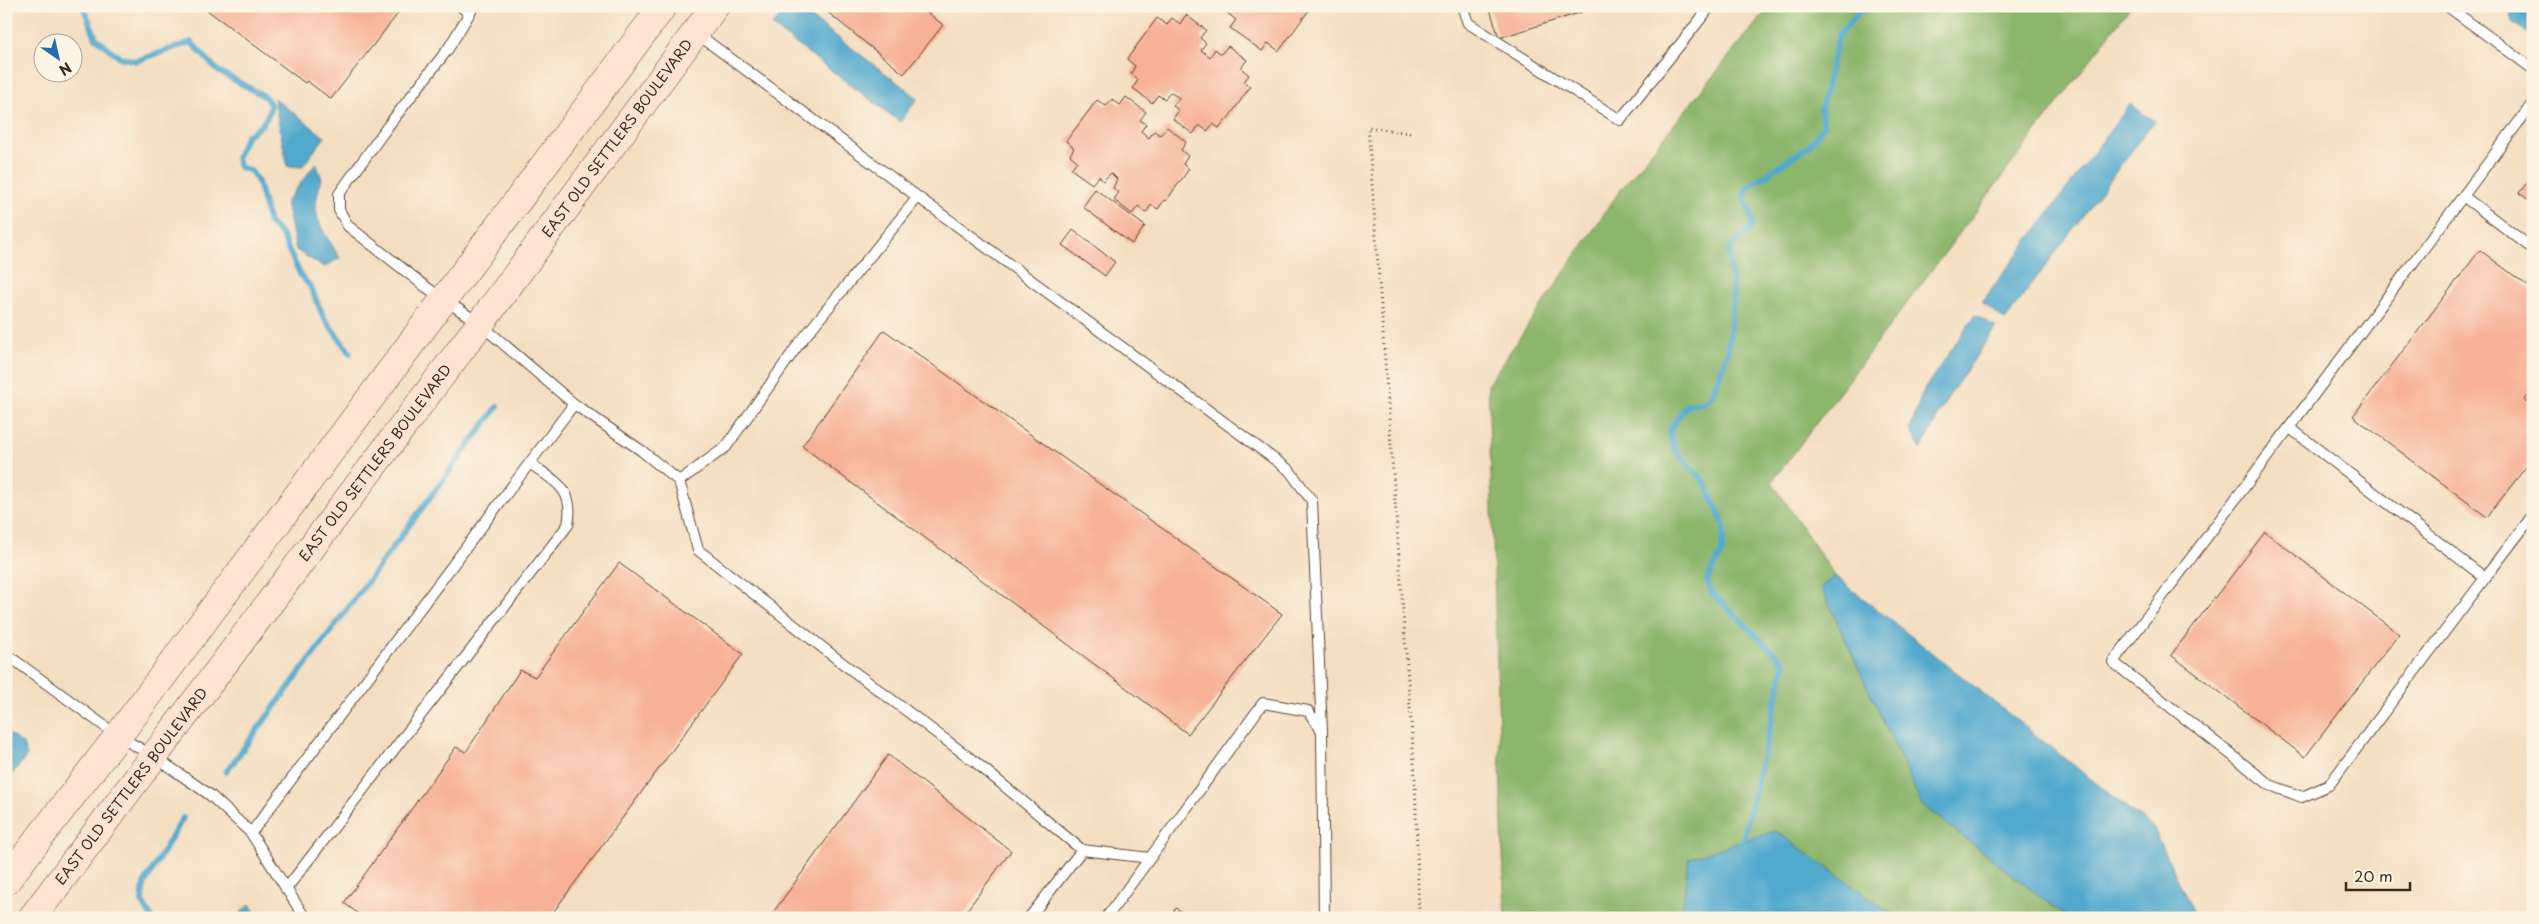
<svg xmlns="http://www.w3.org/2000/svg" width="2539" height="924" font-family="'Playpen Sans',sans-serif">
<style>
.forest{fill:#8cb66c;stroke:#647045}
.water{fill:#51a9ce;stroke:#466a76}
.lines{fill:none;stroke-linecap:round;stroke-linejoin:round}
.stream{stroke:#51a9ce;stroke-width:6}
.building{fill:#f6b196}
.service-casing{stroke:#574536;stroke-width:12}
.secondary-casing{stroke:#574536;stroke-width:29}
.path{stroke:#574536;stroke-width:3;stroke-dasharray:1 4;stroke-linecap:butt}
.service{stroke:#fff;stroke-width:10}
.secondary{stroke:#fee3d2;stroke-width:28}
.labels{text-anchor:middle;stroke-width:5;stroke-linejoin:round;paint-order:stroke}
.street-label{font-size:14px;fill:#3b2a1e;stroke:#fcf5e5}
</style>
<rect width="100%" height="100%" fill="#fcf5e5"/>
<filter id="ink" filterUnits="userSpaceOnUse"><feTurbulence type="fractalNoise" baseFrequency=".02" numOctaves="2"/><feDisplacementMap in="SourceGraphic" scale="10" xChannelSelector="R" yChannelSelector="G"/><feConvolveMatrix kernelMatrix="1 2 1 2 8 2 1 2 1" color-interpolation-filters="sRGB"/></filter>
<filter id="wash" filterUnits="userSpaceOnUse"><feTurbulence type="fractalNoise" baseFrequency=".0096" numOctaves="4" result="noise"/><feDisplacementMap in="SourceGraphic" scale="20" xChannelSelector="R" yChannelSelector="G"/><feGaussianBlur stdDeviation="1.12" result="paint"/><feColorMatrix in="noise" values="0 0 0 0 0 0 0 0 0 0 0 0 0 0 0 0 0 1.4 0 .05"/><feComposite in="paint" operator="in"/></filter>
<g filter="url(#wash)">
<rect width="100%" height="100%" fill="#f4dec1"/>
<path class="forest" d="M1770,6H2131L1772,482L1835,576L1821,587L1922,805L2068,918H1898L1776,831L1689,858L1681,918H1505L1488,384L1619,192Z"/>
<path class="water" d="M788,6H796L918,98L900,122L772,26Z
M2509,6H2533V37L2512,22Z
M274,98L325,137L302,167L287,166Z
M2130,104L2154,121L2005,320L1982,302Z
M316,163L322,179C308,217 321,226 340,258L324,267L296,250L286,202Z
M1975,315L1996,327L1945,402L1921,450L1910,430L1923,391Z
M1835,576L2154,829L2196,918H2068L1922,805L1821,587Z
M6,732L23,744L27,756L6,781Z
M1776,831L1898,918H1681L1689,858Z
M250,904L258,918H235Z"/>
<g class="lines">
<path class="stream" d="M83,6L96,38L119,57L136,61L191,42L218,71L264,96L271,105C267,121 261,128 247,135L237,157L239,167L251,171L258,182L269,223L281,234L301,276L310,286L324,318L350,353
M226,772L498,406
M1745,850L1743,841L1785,663L1712,593L1707,580L1722,552L1724,526L1705,482L1675,451L1669,431L1687,405L1703,403L1712,396L1728,351L1733,300L1729,249C1748,229 1762,231 1744,200L1747,188L1809,146L1824,126L1821,110L1839,34L1865,6
M152,918L142,902L144,884L183,818"/>
</g>
<g id="blocks">
<path class="building" d="M210,6H393L400,11L331,99L307,81L305,83L207,10Z
M820,6H919L943,25L904,74Z
M1229,6H1312L1279,51L1268,43L1262,51L1230,28L1236,20L1225,11Z
M1489,6H1580L1582,12L1499,38Z
M1186,15L1206,30L1200,38L1206,43L1201,50L1210,57L1215,49L1221,54L1228,46L1247,60L1241,68L1249,75L1244,82L1250,87L1227,120L1226,119L1219,128L1213,124L1207,131L1199,125L1193,134L1173,119L1179,110L1173,106L1179,98L1170,92L1165,99L1158,95L1152,103L1133,88L1138,80L1131,74L1135,66L1127,59L1157,18L1167,25L1172,18L1180,24Z
M1126,97L1146,112L1140,120L1146,124L1141,131L1149,138L1154,131L1160,135L1167,127L1186,142L1181,150L1188,156L1183,164L1189,169L1166,201L1164,200L1158,209L1151,205L1146,213L1138,206L1132,214L1114,200L1118,192L1113,188L1117,179L1111,173L1103,181L1099,176L1092,184L1071,169L1077,161L1070,155L1074,148L1066,141L1097,100L1106,106L1112,99L1120,105Z
M2533,175V203L2519,193Z
M1095,189L1145,226L1132,244L1083,207Z
M1073,230L1115,262L1105,276L1062,245Z
M2480,250L2533,290V390L2525,400L2533,405V458L2487,517L2353,416Z
M884,330L1282,614L1188,734L802,446Z
M2265,532L2399,634L2305,757L2171,655Z
M619,563L743,654L549,918H364L344,903L456,747L466,752L520,670L535,677Z
M888,755L1011,851L961,918H769Z
M1176,908L1190,918H1169Z"/>
</g>
</g>
<g filter="url(#ink)">
<use href="#blocks" fill-opacity="0" stroke="#574536" stroke-width="1"/>
<g class="lines">
<g class="service-casing">
<path id="service" d="M461,6L469,14
M474,6L448,49L388,126L339,194V210L348,226L426,287L480,324L574,404L642,451L679,481L698,550L841,662L974,761L1082,850L1029,918
M1462,6L1468,23L1620,120L1706,12
M2447,6L2533,69
M2463,196L2533,249
M918,197L1289,470L1312,501L1322,731
M2290,428L2485,578L2329,785L2302,797L2270,785L2113,662L2533,103
M679,481L726,447L798,345L918,197L696,33
M2485,578L2533,515
M6,654L118,736L155,757L210,795L251,833L305,918
M251,833L574,404
M1082,850L1150,858L1263,703L1308,711L1322,731L1324,918
M286,889L568,525C575,488 556,483 530,463
M1106,918L1150,858"/>
</g>
<g class="secondary-casing">
<g id="secondary">
<path d="M6,881L118,736L663,6"/>
<path id="s1" d="M32,918L480,324L715,6"/>
</g>
</g>
<path class="path" d="M1410,133L1368,127L1415,777L1419,918"/>
<use href="#service" class="service"/>
<use href="#secondary" class="secondary"/>
</g>
</g>
<g class="labels">
<g class="street-label">
<text dy="5" stroke="none"><textPath href="#s1" startOffset="975">EAST OLD SETTLERS BOULEVARD</textPath></text>
<text dy="5" stroke="none"><textPath href="#s1" startOffset="570">EAST OLD SETTLERS BOULEVARD</textPath></text>
<text dy="5" stroke="none"><textPath href="#s1" startOffset="165">EAST OLD SETTLERS BOULEVARD</textPath></text>
</g>
</g>
<rect width="2539" height="924" fill="none" stroke="#fcf5e5" stroke-width="25"/>
<g transform="translate(58 58) rotate(146)"><circle r="24" fill="#fcf5e5" stroke="#afa495"/>
<path d="M0-4L9 19L0 12L-9 19Z" fill="#1f6fb2"/>
<text y="-8" font-size="14" font-weight="bold" text-anchor="middle" fill="#3b2a1e">N</text>
</g>
<path d="M2346 882v8h64v-8" fill="none" stroke="#3b2a1e" stroke-width="2.5"/>
<text x="2354" y="882" font-size="15" fill="#3b2a1e" stroke="#fcf5e5" stroke-width="4" paint-order="stroke">20 m</text>
</svg>
